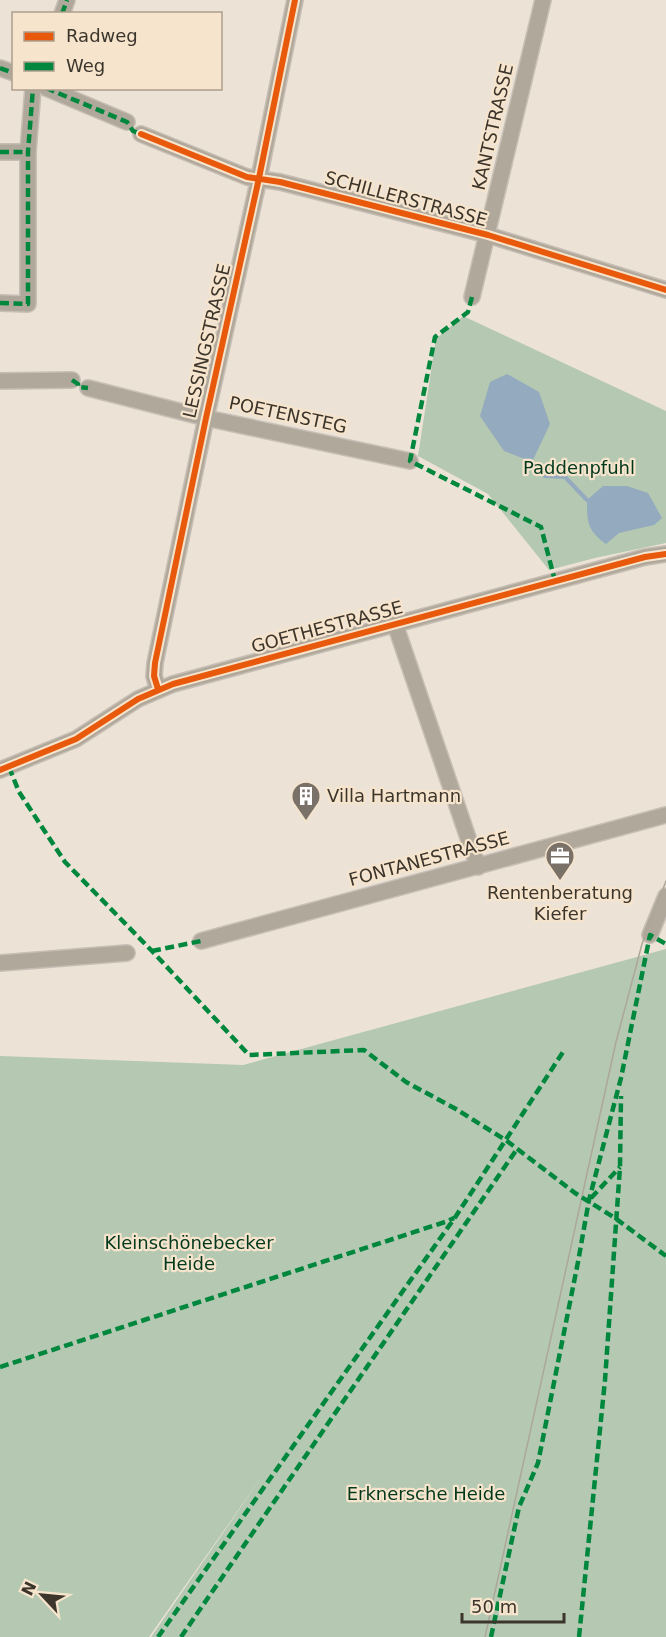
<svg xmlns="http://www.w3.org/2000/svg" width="666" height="1637" font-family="'DejaVu Sans',sans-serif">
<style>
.forest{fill:#b4c8b2}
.water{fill:#94aabe}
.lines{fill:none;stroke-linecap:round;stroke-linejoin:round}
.stream{stroke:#94aabe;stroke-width:4}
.minor-casing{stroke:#c7bfb6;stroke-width:18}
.minor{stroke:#b0a89b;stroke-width:15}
.tram{stroke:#ada79a;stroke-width:1.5}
.quiet{stroke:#00873e;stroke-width:4.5;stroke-dasharray:9 4.5;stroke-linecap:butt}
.cycleway-casing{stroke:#f6e4cc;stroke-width:10}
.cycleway{stroke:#e8590c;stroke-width:6}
.labels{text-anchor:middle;stroke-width:4.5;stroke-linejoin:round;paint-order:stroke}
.street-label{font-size:18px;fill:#3c352c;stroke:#f6e4cc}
.park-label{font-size:18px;fill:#00381c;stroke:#f6e4cc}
.poi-label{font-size:18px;fill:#3c352c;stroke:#f6e4cc;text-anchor:start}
</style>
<rect width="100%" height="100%" fill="#ece3d6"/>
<path class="forest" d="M463,316L666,411V543L595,558L549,570L488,494L418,456L436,339Z
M666,949V1637H151L268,1468L149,1637H0V1056L243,1065Z"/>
<path class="water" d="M507,374L539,392L550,424L532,462L504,451L480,416L490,382Z
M603,486H627L648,493L662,518L654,525L619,533L606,544C587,530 587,522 587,500Z"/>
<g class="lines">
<path class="stream" d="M532,462L545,476L565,477L587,500"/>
<g class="minor-casing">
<path id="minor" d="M62,14L67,0
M0,68L14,73
M46,88L127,122
M141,134L247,177L280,182L488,235L666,290
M0,152H28
M472,297L543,0
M0,303L28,304V152L33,88
M0,381L72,380
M88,388L206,418L410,461
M395,624L478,867
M158,689L154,676L155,663L206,418L259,178L295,0
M0,770L76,739L138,699L173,684L645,557L666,554
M650,935L666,896
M201,941L666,815
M0,963L127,953"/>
</g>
<use href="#minor" class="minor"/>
<path class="tram" d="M485,1637L616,1042L642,944L666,881"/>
<path class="quiet" d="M62,14L67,0
M0,68L14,73
M46,88L127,122L133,131L141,134
M0,152H28
M472,297L468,312L435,337L410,461L541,527L555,581
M0,303L28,304V152L33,88
M72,380L78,384V387L88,388
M9,767L19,792L65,862L152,951L249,1055L364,1050L406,1082L456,1109L507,1141L575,1193L615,1218L666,1256
M152,951L201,941
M591,1198L620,1167
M0,1367L445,1222L454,1218
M158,1637L456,1216L565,1049
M181,1637L517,1149
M491,1637L519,1507L538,1463L578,1262L589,1200L621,1078L650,935L666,944
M579,1637L605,1380L620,1167L621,1096"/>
<g class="cycleway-casing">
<path id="cycleway" d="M141,134L247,177L280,182L488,235L666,290
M158,689L154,676L155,663L206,418L259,178L295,0
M0,770L76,739L138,699L173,684L645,557L666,554"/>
</g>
<use href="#cycleway" class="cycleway"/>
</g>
<defs>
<g id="building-pin" transform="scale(1.5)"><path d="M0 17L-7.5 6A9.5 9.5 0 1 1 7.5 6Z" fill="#7a7268" stroke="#f6e4cc"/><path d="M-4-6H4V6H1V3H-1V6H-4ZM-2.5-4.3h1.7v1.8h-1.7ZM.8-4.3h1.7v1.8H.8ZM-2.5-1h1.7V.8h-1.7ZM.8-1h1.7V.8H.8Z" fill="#fff"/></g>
<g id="office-pin" transform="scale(1.5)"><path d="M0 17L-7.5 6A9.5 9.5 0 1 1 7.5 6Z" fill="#7a7268" stroke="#f6e4cc"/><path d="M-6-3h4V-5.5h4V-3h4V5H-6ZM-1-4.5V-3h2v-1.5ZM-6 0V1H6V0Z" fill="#fff"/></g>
</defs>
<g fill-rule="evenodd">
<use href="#building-pin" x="306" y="796"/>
<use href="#office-pin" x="560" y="856"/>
</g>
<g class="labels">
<g class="street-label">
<text transform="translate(493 127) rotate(-77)" y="6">KANTSTRASSE</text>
<text transform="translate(406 199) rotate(15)" y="6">SCHILLERSTRASSE</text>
<text transform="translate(207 341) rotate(-77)" y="6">LESSINGSTRASSE</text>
<text transform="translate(288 415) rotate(12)" y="6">POETENSTEG</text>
<text transform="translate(327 627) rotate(-15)" y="6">GOETHESTRASSE</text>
<text transform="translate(429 859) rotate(-15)" y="6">FONTANESTRASSE</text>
</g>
<g class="park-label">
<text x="579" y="474">Paddenpfuhl</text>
<text x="189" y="1249">Kleinschönebecker<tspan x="189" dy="21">Heide</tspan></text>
<text x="426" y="1500">Erknersche Heide</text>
</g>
<g class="poi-label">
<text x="327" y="802">Villa Hartmann</text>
<text x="560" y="899" text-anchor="middle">Rentenberatung<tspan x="560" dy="21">Kiefer</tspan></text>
</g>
</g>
<rect x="12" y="12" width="210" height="78" fill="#f6e4cc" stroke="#ac9e8c" stroke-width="1.5"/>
<rect x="24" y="32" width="30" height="9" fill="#e8590c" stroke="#ac9e8c" stroke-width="1.5"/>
<text x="66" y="42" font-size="18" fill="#3c352c">Radweg</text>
<rect x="24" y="62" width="30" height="9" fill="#00873e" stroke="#ac9e8c" stroke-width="1.5"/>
<text x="66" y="72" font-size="18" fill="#3c352c">Weg</text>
<g transform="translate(42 1595) rotate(296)" stroke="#f6e4cc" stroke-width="4.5" paint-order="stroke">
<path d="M0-4.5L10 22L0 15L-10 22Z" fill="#3c352c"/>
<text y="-9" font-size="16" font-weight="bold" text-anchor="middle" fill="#3c352c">N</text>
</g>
<path d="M462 1613v9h102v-9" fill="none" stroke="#3c352c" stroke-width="3"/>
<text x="471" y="1613" font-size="18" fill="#3c352c" stroke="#f6e4cc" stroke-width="4.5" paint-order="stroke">50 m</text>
</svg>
